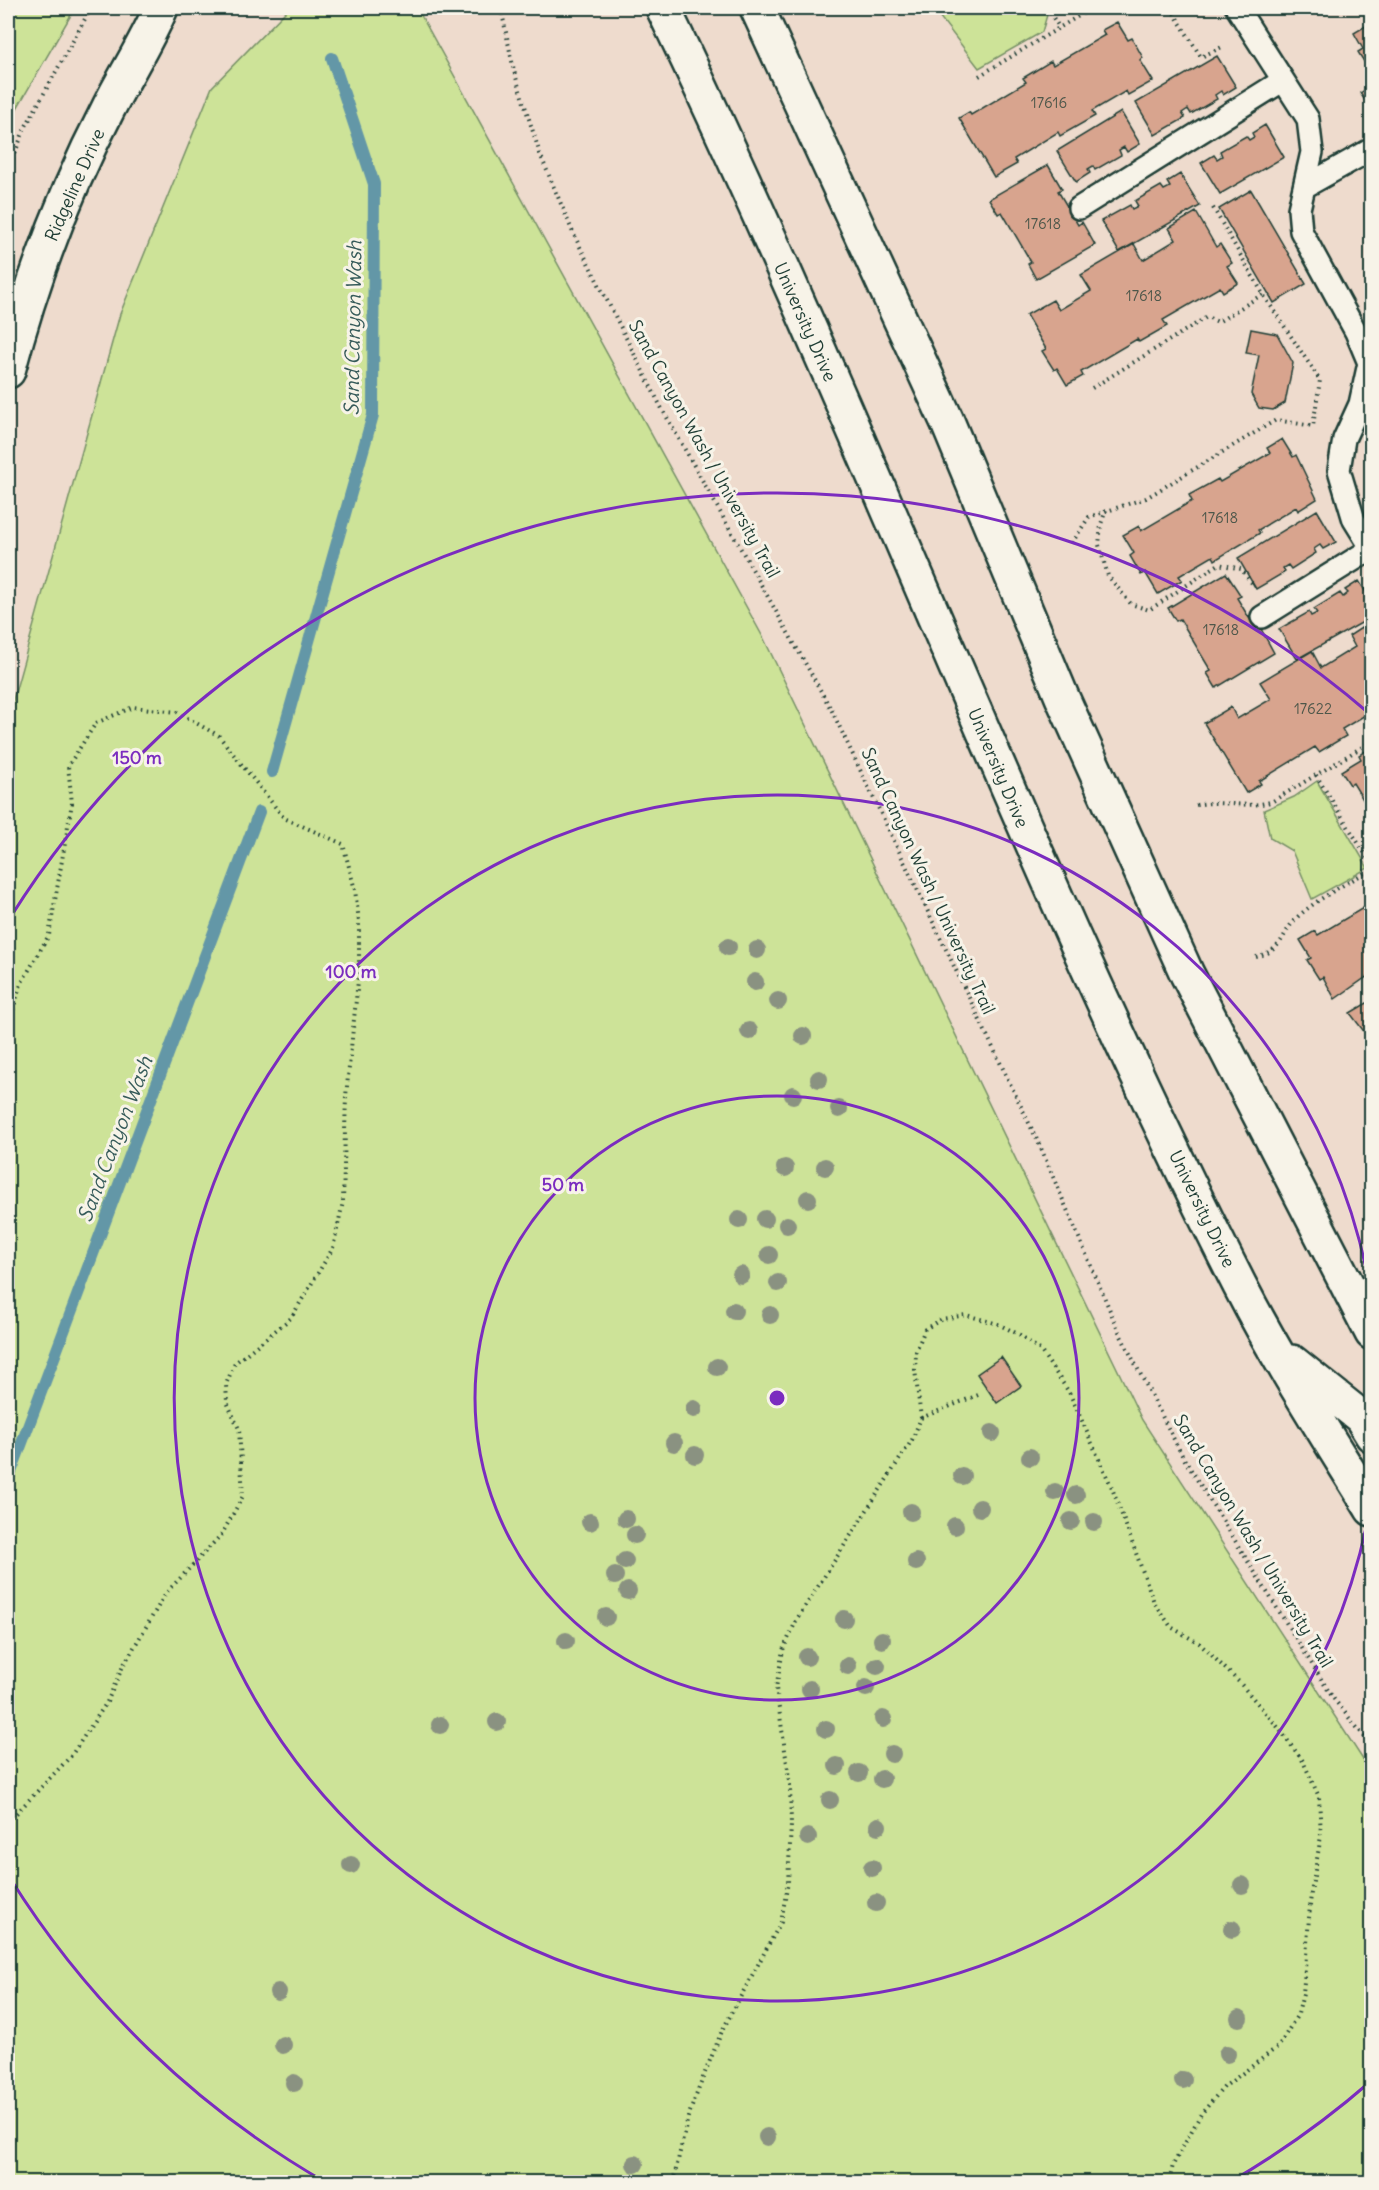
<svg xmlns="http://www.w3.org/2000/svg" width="1379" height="2190" font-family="Delius,sans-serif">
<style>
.green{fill:#cde398;stroke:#769066;stroke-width:1.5}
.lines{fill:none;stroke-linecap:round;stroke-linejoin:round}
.stream{stroke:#6497a7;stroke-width:12}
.building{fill:#d8a48e;stroke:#1f3d34;stroke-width:1.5}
.lane-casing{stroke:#1f3d34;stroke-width:26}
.secondary-casing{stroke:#1f3d34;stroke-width:38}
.primary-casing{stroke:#1f3d34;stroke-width:38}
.path{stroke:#1f3d34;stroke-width:4;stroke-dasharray:1.5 4.5;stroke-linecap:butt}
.lane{stroke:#f7f3e8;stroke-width:21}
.secondary{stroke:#f7f3e8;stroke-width:33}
.primary{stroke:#f7f3e8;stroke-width:33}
.tree{fill:#8a9281}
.ring{fill:none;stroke:#7b2cbf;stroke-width:3}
.labels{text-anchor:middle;stroke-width:6;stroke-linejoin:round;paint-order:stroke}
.number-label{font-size:15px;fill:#4d574a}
.street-label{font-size:18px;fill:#1f3d34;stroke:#f7f3e8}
.water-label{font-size:20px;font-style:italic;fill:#365b5a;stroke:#f7f3e8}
.centre{fill:#7b2cbf;stroke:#f7f3e8;stroke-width:3}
.ring-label{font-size:18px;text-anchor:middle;font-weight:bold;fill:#7b2cbf;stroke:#f7f3e8;stroke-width:6;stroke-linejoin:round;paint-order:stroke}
</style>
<rect width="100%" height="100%" fill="#eedbcd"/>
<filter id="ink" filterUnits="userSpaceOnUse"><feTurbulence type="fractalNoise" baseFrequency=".0167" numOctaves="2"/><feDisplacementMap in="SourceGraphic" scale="12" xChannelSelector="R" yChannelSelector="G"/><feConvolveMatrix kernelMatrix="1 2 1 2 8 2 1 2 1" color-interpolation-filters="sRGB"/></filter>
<g filter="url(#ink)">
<path class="green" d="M8,8H75L8,124Z
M289,8H417L764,639L1142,1420L1371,1772V2182H8V718L120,314L212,87Z
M938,8H1042L1047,15L1042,32L979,68L936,12Z
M1317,781L1368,868L1312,899L1292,851L1270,838L1264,810L1294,797Z"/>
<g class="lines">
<path class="stream" d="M272,772L373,415L374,184L332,58
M8,1480L259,812"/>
</g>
<path class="building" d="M1117,22L1128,40L1132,38L1143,58L1140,60L1153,81L1128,95L1126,91L1092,111L1095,116L1060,136L1058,132L1014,159L1017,164L994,177L959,118L969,112L971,115L1026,82L1023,78L1051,61L1053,65L1105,35L1102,30Z
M1369,24L1372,66L1368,68L1358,52L1363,49L1354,33Z
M1217,56L1236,87L1223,95L1221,91L1215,95L1217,99L1191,114L1188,109L1182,113L1185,118L1155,135L1136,103Z
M1372,86V111L1360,93Z
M1121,112L1140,144L1127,152L1124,147L1119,150L1121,155L1095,170L1093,166L1088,169L1090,173L1076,182L1057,151Z
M1265,125L1284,157L1220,194L1201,163L1214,155L1217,159L1222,156L1220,151L1246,136L1249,140L1254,137L1252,133Z
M1048,165L1062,189L1058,191L1078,225L1082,222L1095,245L1036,279L1028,264L1031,262L1002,212L998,214L989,199Z
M1180,174L1200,206L1119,252L1101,221L1130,205L1132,209L1138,206L1135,201L1161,186L1164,190L1170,187L1167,182Z
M1251,190L1306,284L1274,303L1219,209Z
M1196,212L1216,247L1220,244L1232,263L1227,266L1238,283L1223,292L1220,287L1163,320L1167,326L1139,342L1137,339L1081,372L1083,376L1067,385L1057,368L1054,370L1042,351L1046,349L1026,315L1053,300L1059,310L1091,291L1081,275L1134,244L1143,260L1176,240L1169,228Z
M1251,329L1277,334L1293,363L1285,403L1273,410L1259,408L1251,394L1259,355L1246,353Z
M1282,439L1293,457L1296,455L1317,499L1298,511L1296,507L1258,530L1260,533L1215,560L1213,556L1179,576L1182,580L1158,594L1145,572L1141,575L1130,556L1134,553L1123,535L1139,526L1141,531L1192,501L1189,495L1218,479L1220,482L1270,453L1267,448Z
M1317,510L1336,542L1323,549L1320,545L1314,549L1316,553L1291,569L1288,565L1283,568L1285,572L1256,589L1238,558Z
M1226,573L1241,596L1237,598L1257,631L1261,629L1274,653L1216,688L1207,673L1211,671L1180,619L1176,621L1168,608Z
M1359,581L1372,602V617L1297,659L1279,629L1309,612L1311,616L1317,613L1314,609L1340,593L1343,597L1348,593L1345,590Z
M1372,621V711L1342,729L1346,736L1319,752L1315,747L1259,781L1261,784L1246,793L1204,723L1231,707L1237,719L1271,699L1260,682L1312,651L1321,668L1355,647L1349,636Z
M1372,747V814L1353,783L1350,785L1341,771L1361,759L1359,755Z
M1372,897V973L1335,999L1323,977L1319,979L1307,960L1311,958L1300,940L1315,931L1318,935L1370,904L1367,899Z
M1372,1000V1042L1350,1013Z
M1001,1357L1021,1386L997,1403L977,1374Z"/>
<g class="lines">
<g class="lane-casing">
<path id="lane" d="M1237,8L1308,119L1312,152L1299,209L1301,231L1356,332L1369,363L1360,404L1344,439L1339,470L1354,520L1372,549
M1306,186L1372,149
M1079,208L1282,81
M1262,617L1371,549"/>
</g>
<g class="secondary-casing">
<path id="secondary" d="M8,371C31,283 66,190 108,109C125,75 146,43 161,8"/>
</g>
<g class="primary-casing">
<path id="primary" d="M663,8C866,429 1027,869 1240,1286C1279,1362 1327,1436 1372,1509
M757,8L947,421L1062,697L1187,974L1372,1333
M1292,1362L1361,1417L1372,1435"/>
</g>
<path class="path" d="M501,8L514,71L540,154L574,235L661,407L831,709L1040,1146L1120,1334L1183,1457L1333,1698L1372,1746
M884,8L918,14L933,8
M1047,8L1059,27
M1171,8L1201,57L1224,46
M979,76L1092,8
M8,170L25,128L91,8
M8,221L16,224
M1092,388L1207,317L1218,322L1263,294
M1106,510L1101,524L1099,545L1108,576L1131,604L1149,610L1219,564L1241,569L1254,586
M1072,543L1089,517L1146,498L1276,420L1313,426L1320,380L1263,294L1212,206
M1316,775L1372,865
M1196,805C1223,799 1248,810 1273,801L1372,741
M1256,957C1287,949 1280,931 1301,914C1322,896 1347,883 1372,869
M8,1027L21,984L49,935L72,803L68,766L96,723L133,707L177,712L219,736L284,818L343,844L355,890L359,921V971L346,1096L343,1202L333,1248L291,1318L235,1363L226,1384L227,1402L239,1429L243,1496L222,1534L166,1593L123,1666L107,1702L71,1756L8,1822
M1367,1187L1372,1184
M921,1418L978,1395
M673,2182L688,2117L704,2075L722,2031L781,1922L788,1882L791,1825L790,1785L776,1688L783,1650L797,1619L912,1440L921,1418L915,1370L916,1351L925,1329L942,1319L966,1315L998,1324L1020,1335L1040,1350L1069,1392L1112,1488L1154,1602L1171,1627L1199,1643L1239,1682L1277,1726L1303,1761L1319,1797L1321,1836L1311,1893L1303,1994L1298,2014L1279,2046L1224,2087L1201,2114L1173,2165L1169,2182"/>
<use href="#lane" class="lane"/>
<use href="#secondary" class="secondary"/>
<use href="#primary" class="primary"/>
</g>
<g class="tree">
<circle cx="728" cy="947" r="9"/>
<circle cx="757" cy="950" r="9"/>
<circle cx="755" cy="982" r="9"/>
<circle cx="778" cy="1001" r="9"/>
<circle cx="749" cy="1031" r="9"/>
<circle cx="803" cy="1036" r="9"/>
<circle cx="819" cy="1079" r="9"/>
<circle cx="793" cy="1095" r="9"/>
<circle cx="839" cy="1109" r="9"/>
<circle cx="825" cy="1167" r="9"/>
<circle cx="785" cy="1168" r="9"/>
<circle cx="808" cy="1199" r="9"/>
<circle cx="765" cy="1219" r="9"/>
<circle cx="739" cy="1220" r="9"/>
<circle cx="787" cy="1225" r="9"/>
<circle cx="769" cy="1255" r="9"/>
<circle cx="741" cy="1275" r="9"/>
<circle cx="778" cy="1283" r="9"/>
<circle cx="734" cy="1311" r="9"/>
<circle cx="770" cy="1315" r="9"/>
<circle cx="717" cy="1367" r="9"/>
<circle cx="694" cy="1409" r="9"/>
<circle cx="992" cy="1433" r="9"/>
<circle cx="674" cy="1443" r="9"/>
<circle cx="695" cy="1455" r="9"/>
<circle cx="1030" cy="1457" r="9"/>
<circle cx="962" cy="1476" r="9"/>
<circle cx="1055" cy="1492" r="9"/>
<circle cx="1076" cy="1495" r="9"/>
<circle cx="980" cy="1508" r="9"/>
<circle cx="911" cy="1512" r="9"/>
<circle cx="626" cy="1519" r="9"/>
<circle cx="1071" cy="1521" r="9"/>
<circle cx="590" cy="1522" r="9"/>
<circle cx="1094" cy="1522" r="9"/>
<circle cx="955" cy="1526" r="9"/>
<circle cx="635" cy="1535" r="9"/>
<circle cx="625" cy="1561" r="9"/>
<circle cx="916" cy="1562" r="9"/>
<circle cx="615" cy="1576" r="9"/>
<circle cx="628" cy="1591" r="9"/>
<circle cx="606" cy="1617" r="9"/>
<circle cx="844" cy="1619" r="9"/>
<circle cx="882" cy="1640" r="9"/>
<circle cx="566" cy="1641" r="9"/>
<circle cx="807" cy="1657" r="9"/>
<circle cx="848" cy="1666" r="9"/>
<circle cx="877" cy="1666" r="9"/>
<circle cx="866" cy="1688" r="9"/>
<circle cx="810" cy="1689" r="9"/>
<circle cx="883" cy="1719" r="9"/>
<circle cx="497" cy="1722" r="9"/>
<circle cx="440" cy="1725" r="9"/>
<circle cx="826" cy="1729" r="9"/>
<circle cx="892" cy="1754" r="9"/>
<circle cx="837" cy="1766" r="9"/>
<circle cx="859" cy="1773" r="9"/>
<circle cx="882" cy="1779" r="9"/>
<circle cx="830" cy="1800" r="9"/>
<circle cx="878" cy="1826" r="9"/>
<circle cx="808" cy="1837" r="9"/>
<circle cx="351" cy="1865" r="9"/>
<circle cx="872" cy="1868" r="9"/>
<circle cx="1242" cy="1885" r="9"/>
<circle cx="876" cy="1903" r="9"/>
<circle cx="1232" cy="1929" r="9"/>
<circle cx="278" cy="1992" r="9"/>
<circle cx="1239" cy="2018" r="9"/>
<circle cx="283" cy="2045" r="9"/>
<circle cx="1227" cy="2054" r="9"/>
<circle cx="1183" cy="2080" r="9"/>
<circle cx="294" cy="2083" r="9"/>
<circle cx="767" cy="2137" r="9"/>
<circle cx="635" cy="2164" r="9"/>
</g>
</g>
<g class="ring">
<circle cx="777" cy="1398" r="302"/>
<path d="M1371 1503A603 603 0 1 1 1371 1293"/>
<path d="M1371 2081A905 905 0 0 1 1230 2182M325 2182A905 905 0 0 1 10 1878M10 918A905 905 0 0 1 1371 715"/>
</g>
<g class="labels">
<g class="number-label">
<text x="1049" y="108">17616</text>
<text x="1043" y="229">17618</text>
<text x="1144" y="301">17618</text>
<text x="1220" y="523">17618</text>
<text x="1221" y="635">17618</text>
<text x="1313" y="714">17622</text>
</g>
<g class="street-label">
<text transform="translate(75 185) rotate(-66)" y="6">Ridgeline Drive</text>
<text transform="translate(805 322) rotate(66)" y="6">University Drive</text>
<text transform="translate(704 449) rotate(61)" y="6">Sand Canyon Wash / University Trail</text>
<text transform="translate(998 768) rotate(67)" y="6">University Drive</text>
<text transform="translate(928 881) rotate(65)" y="6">Sand Canyon Wash / University Trail</text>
<text transform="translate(1202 1209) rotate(64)" y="6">University Drive</text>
<text transform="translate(1253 1541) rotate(59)" y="6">Sand Canyon Wash / University Trail</text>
</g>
<g class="water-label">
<text transform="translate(353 328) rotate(-89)" y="7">Sand Canyon Wash</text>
<text transform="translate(115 1139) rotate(-69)" y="7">Sand Canyon Wash</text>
</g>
</g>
<circle cx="777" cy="1398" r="9" class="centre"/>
<g class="ring-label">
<text x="137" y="764">150 m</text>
<text x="351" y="978">100 m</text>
<text x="563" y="1191">50 m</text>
</g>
<rect width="1379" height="2190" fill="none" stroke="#f7f3e8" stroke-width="30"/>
<rect x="15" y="15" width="1349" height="2160" fill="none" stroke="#1f3d34" stroke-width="2" filter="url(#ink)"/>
</svg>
